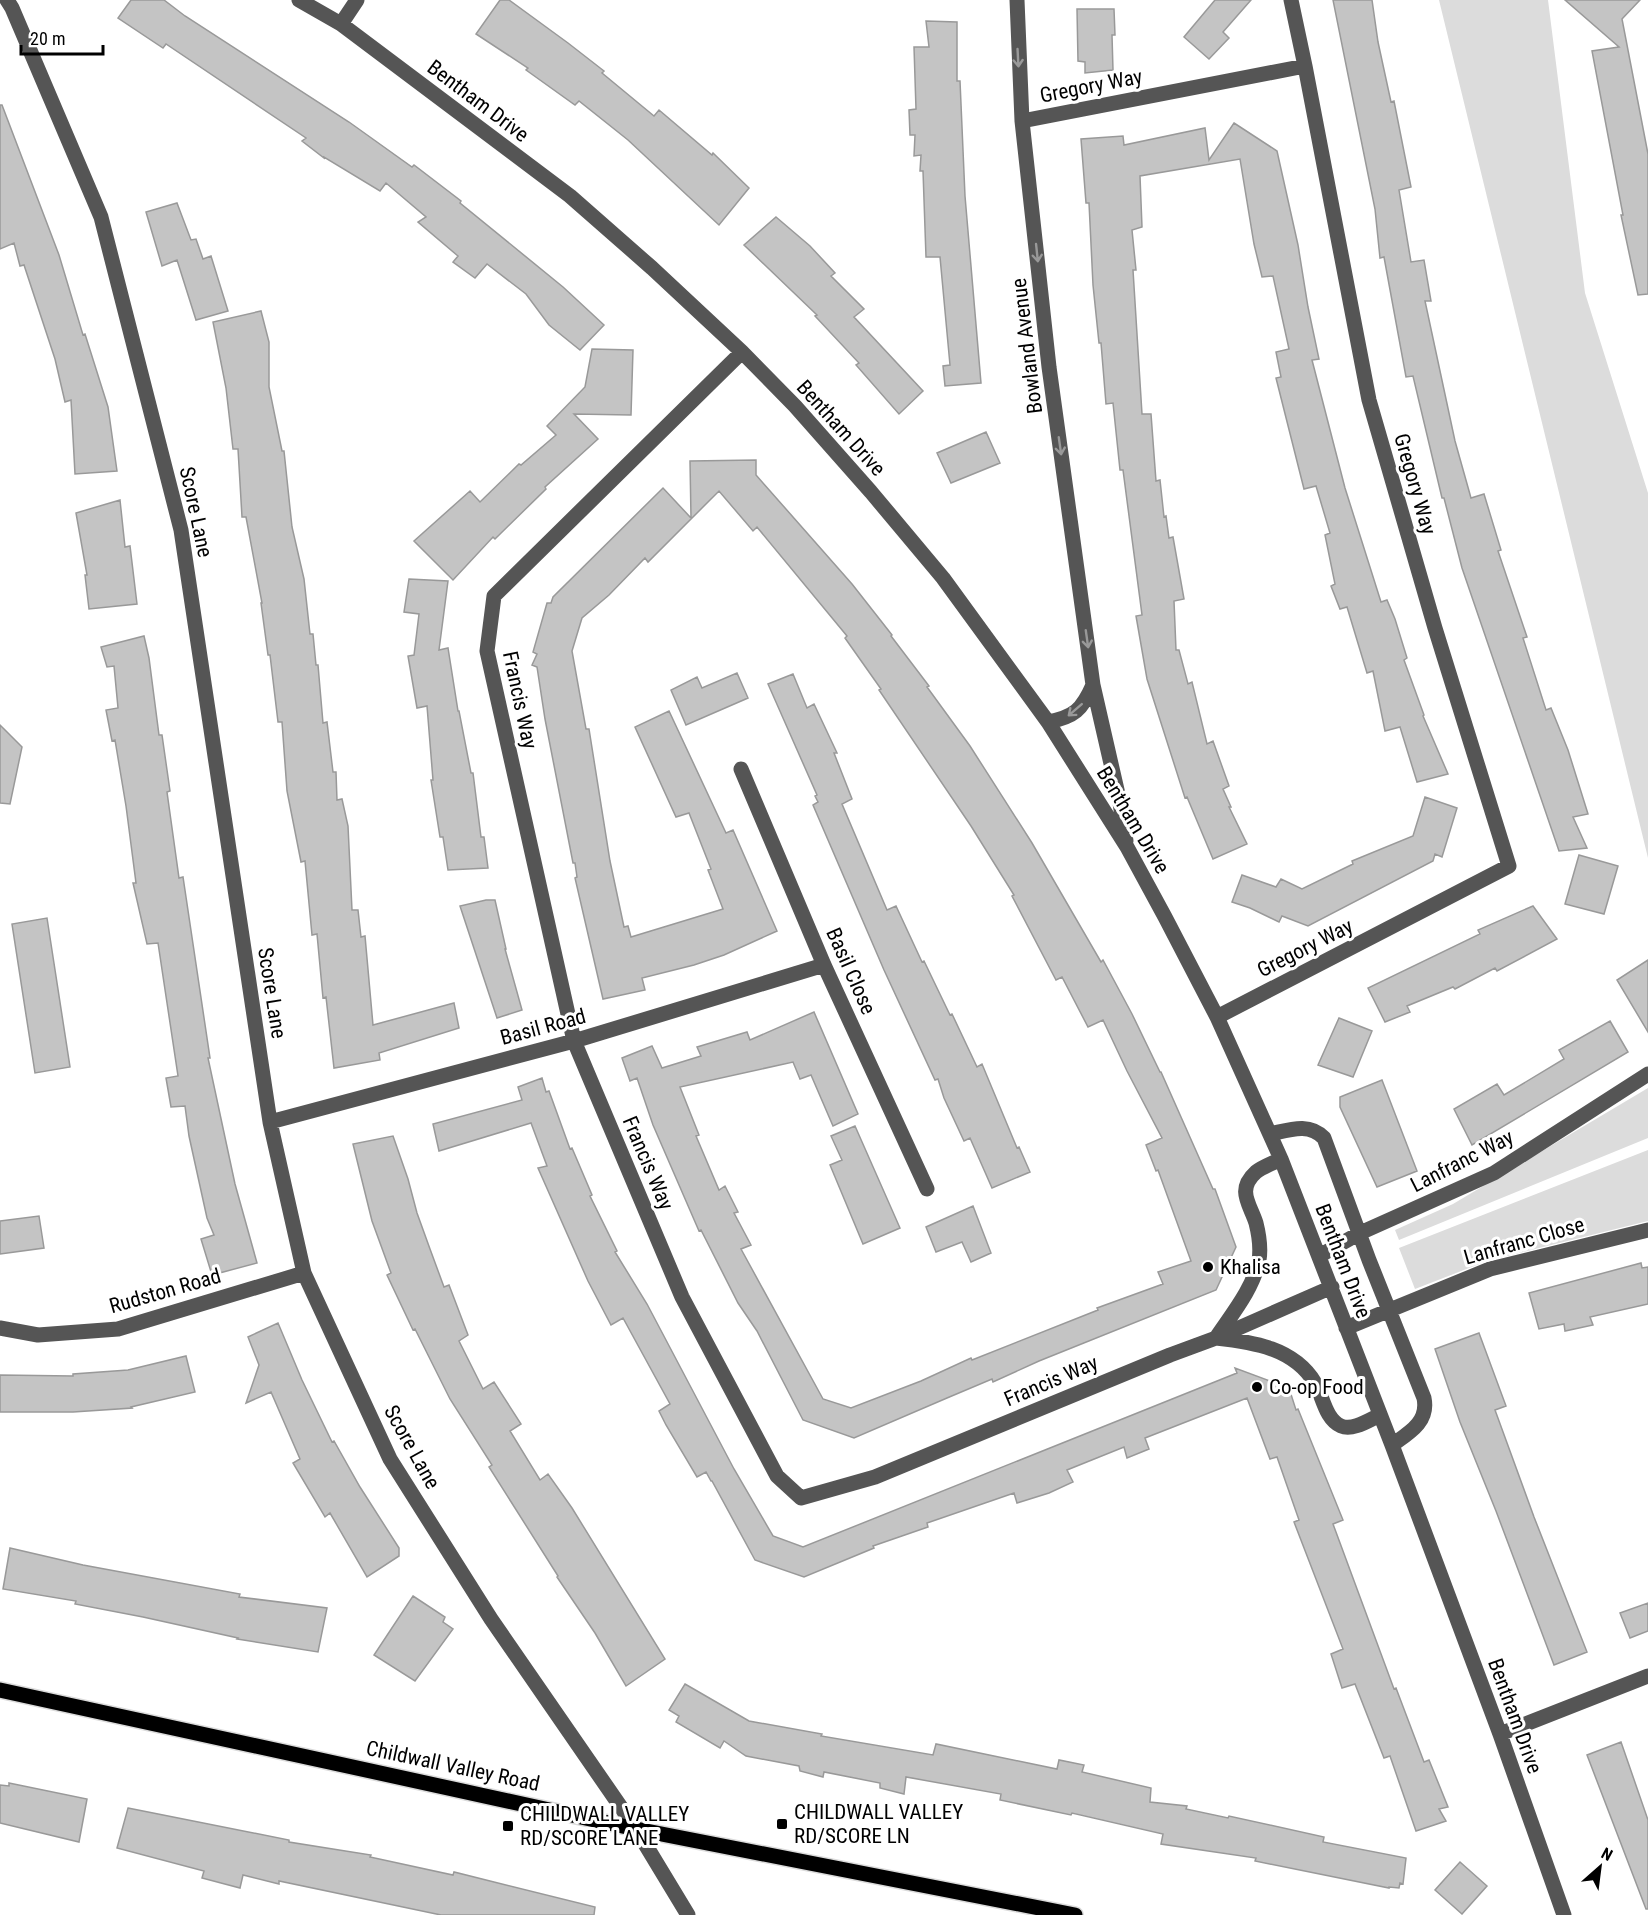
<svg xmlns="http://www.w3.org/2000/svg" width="1648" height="1915" font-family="'Roboto Condensed',sans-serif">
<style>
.green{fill:#dcdcdc}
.building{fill:#c4c4c4;stroke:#999;stroke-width:1.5}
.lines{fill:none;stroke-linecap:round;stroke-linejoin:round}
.major-casing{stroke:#dbdbdb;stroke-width:18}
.minor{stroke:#555;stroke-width:15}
.major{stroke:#000;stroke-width:15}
.oneway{stroke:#999}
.poi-dot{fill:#000;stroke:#fff;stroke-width:2}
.labels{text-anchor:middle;stroke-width:6;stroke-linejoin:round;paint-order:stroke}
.street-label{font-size:21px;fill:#000;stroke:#fff}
.poi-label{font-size:21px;fill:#000;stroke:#fff;text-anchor:start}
</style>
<rect width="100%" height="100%" fill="#fff"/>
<path class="green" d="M1439,0H1548L1585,293L1648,493V858Z
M1648,1088V1138L1399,1240L1395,1230L1453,1204Z
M1648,1150V1221L1487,1261L1415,1289L1399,1248Z"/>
<path class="building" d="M131,0H164L185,16L349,122L412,167L414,165L461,201L460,203L563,287L604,325L580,350L549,325L526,294L487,264L475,278L453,262L458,256L418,222L426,217L386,183L380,191L324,157V158L302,141L306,138L166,44L163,48L118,18Z
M500,0H509L568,43L604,71L602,73L654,116L659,110L712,155L713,153L749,188L719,225L628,140L579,101L575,105L526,70L528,68L476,34Z
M1215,0H1251L1223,32L1229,38L1209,59L1184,37Z
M1333,0H1372L1378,42L1391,102L1394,101L1411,187L1399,190L1411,262L1424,260L1431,301H1425L1455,441L1471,498L1484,494L1501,550L1498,551L1527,637L1523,638L1546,710L1551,708L1568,750L1588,814L1573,817L1587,848L1559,851L1462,568L1444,498H1442L1413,376L1406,377L1384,257L1380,258L1375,209Z
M1565,0H1640L1622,19L1648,154V294L1638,295L1621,215H1623L1592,51L1619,47Z
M1077,9H1114L1115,35H1112L1113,70L1085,73V62L1078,61Z
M926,21L957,22V81H960L965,196L981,383L945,386L943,366L950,365L940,257H926L923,171H920L921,155L914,156L915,135H910L909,110L916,109L914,47H929Z
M0,105H2L59,255L83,335L85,334L108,407L117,471L75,474L71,400L65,402L55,359L24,265L20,266L14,243L0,249Z
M1234,123L1277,151L1298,245L1308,307L1319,359L1312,360L1345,488L1381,602L1387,600L1395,619L1407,658L1404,660L1424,715L1423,716L1448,774L1417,782L1400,727L1385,731L1373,671L1367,673L1347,607L1340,609L1331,586L1335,584L1325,535L1330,533L1316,486L1304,489L1276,378L1281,377L1276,352L1289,349L1273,276L1262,277L1254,244L1240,159L1140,176L1142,227L1132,230L1136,270H1133L1142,414H1151L1156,481L1160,480L1164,517L1166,516L1169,538L1173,537L1184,599L1174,601L1176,650H1179L1188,684L1192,682L1207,744L1213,741L1229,786L1223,789L1231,807H1229L1247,844L1213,859L1187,797L1185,798L1147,679L1136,616L1142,615L1123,470H1120L1113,403L1106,404L1101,343H1099L1093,285L1089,203H1086L1081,139L1123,136L1124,145L1205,128L1209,160Z
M177,203L191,240L196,239L203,259L211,256L228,311L196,320L177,260L162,266L146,212Z
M776,217L810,246L835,273L831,276L864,309L854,317L923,391L899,414L856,365L859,363L815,316L817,315L744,245Z
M261,311L269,342V387L282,451H284L292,527L304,579L310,634H313L316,665H318L323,723L327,722L333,772H336L337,800L342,799L348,826L352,910H358L361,937L365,936L373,1025L454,1003L459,1028L379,1053L380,1060L334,1068L326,997L323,998L317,934L312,935L305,861L301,862L287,791L282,722H278L270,655H268L261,603H262L246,517H242L238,449H233L226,388L213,322Z
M592,349L633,350L631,415L574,414L598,439L545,487L546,489L495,539L493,537L453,580L414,541L470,491L480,502L519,464L521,465L556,435L547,426L585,387Z
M986,432L1000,463L951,483L937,453Z
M756,460V475L852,584L892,635L891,636L929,686L927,687L970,746L1032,843L1101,962L1103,960L1132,1014L1160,1072H1161L1213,1189H1215L1236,1247L1216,1290L1039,1361L993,1382L992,1379L947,1398L854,1438L803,1420L757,1331L738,1303L701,1230L699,1231L653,1125L637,1078L630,1081L622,1058L652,1046L662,1068L701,1056L697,1047L747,1032L750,1040L814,1012L858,1114L833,1126L811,1075L800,1079L793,1062L680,1087L699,1135L696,1136L719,1190L725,1186L738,1212L734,1213L751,1245L741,1249L823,1399L851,1408L921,1381L971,1358L972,1360L1098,1310L1097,1308L1163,1284L1158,1272L1191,1261L1158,1170L1156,1171L1146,1145L1162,1138L1127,1071L1103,1020L1088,1027L1062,977L1056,980L1012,896L1014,895L971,826L879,690L881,689L845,638L847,636L757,527L753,531L719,491L648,562L645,558L609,595L582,618L572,651L586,729H589L610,861L624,927L628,926L631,937L723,909L708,870L711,869L689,813L676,817L635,727L669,711L726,833L733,830L777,931L724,955L694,965L642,978L645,990L603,999L575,878L577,877L575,863H573L545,719L537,667L532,665L537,654L533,652L547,603H551L553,597L663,488L691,518L690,461Z
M120,500L125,547L130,546L137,604L89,609L85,575H87L76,513Z
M409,579L448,581L439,650L448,648L458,711H459L471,773H473L481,837H484L488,868L448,870L443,837H440L431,780H433L427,706L417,708L408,656L414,655L419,614L404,612Z
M144,636L149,658L159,735H162L170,791L167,792L179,878L183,877L210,1058H208L235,1184L257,1263L212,1275L201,1239L214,1235L207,1218L189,1136L185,1106L171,1107L166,1078L178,1076L158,943L147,944L133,883H136L126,806L115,740L112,741L106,710L118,708L114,666L107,667L101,647Z
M737,673L748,698L686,725L671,690L697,677L702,688Z
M793,674L807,708L814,704L837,753H834L852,799L842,804L887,910L896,906L922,962L924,961L950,1015L952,1014L977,1067L982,1064L1017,1148L1019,1147L1030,1172L992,1188L970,1138L964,1141L944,1098L938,1079L935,1080L884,970L813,805L818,802L815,796L817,795L768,684Z
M0,725L22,747L10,804L0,803Z
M1425,797L1457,808L1442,857L1435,854L1433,861L1308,926L1282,916L1279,922L1250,908L1232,902L1242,875L1276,887L1281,879L1302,889L1353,864L1352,861L1413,836Z
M1579,855L1618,866L1604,914L1565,904Z
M486,900H495L506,949H505L522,1010L497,1018L460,906Z
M1533,906L1557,939L1497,971L1495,968L1455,989L1453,987L1407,1006L1410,1012L1385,1022L1368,988L1480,934L1478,930Z
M47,918L70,1067L35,1073L12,924Z
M1648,960V1032L1617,980Z
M1339,1018L1372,1031L1353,1077L1318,1065Z
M1610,1021L1628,1052L1472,1145L1454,1109L1497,1084L1504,1095L1564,1059L1559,1050Z
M542,1078L546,1092L549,1091L570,1149L572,1148L592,1195L590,1196L617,1251L615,1252L647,1304L734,1469L773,1536L803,1547L1237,1373L1235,1368L1289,1388L1296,1410L1298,1409L1343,1520L1333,1524L1394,1689L1396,1688L1424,1762L1429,1760L1448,1807L1439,1809L1446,1821L1416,1831L1390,1756L1384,1758L1355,1684L1342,1688L1331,1654L1343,1649L1294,1522L1299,1520L1277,1457L1270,1459L1247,1398L1145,1438L1149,1449L1127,1458L1124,1447L1067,1470L1073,1482L1049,1493L1017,1503L1014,1493L927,1523L928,1527L873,1546L874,1548L804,1577L755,1560L712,1481H711L706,1472L697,1477L666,1425L659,1411L670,1404L623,1318L611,1325L588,1281L538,1168L547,1166L531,1123L439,1151L433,1124L522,1100L518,1087Z
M1382,1080L1417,1171L1377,1187L1340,1107V1097Z
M855,1126L900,1228L863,1244L830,1165L842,1160L831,1136Z
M393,1136L408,1179L417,1213L430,1249L444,1287L449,1285L468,1335L459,1341L483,1389L494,1382L521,1424L510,1431L540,1480L548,1474L572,1508L665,1659L626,1686L595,1633L557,1577L558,1576L489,1467L492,1465L450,1399L415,1329L413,1330L387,1275L391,1273L372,1221L353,1144Z
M973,1206L991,1253L971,1262L962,1242L936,1252L926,1227Z
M39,1216L44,1248L0,1254V1221Z
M1641,1263L1642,1268L1648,1267V1304L1590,1317L1593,1325L1565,1331L1564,1324L1539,1329L1529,1293Z
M278,1323L302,1380L332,1442L334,1441L360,1487L399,1548V1556L367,1577L330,1513L325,1517L293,1463L300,1459L271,1392L246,1403L259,1365L248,1337Z
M1479,1333L1506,1406L1495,1410L1534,1517L1587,1652L1554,1665L1496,1511L1460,1422L1435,1349Z
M186,1356L195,1392L131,1407L132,1408L73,1412H0V1375L73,1376V1374L128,1370Z
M10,1548L83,1565L240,1594L239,1597L327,1608L318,1652L237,1639L238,1638L143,1617L75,1604L76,1601L3,1589Z
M413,1596L445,1617L443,1622L453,1629L415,1681L374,1655Z
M1648,1603V1631L1630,1638L1620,1613Z
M685,1684L749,1721L822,1734L821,1736L933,1755L936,1744L1057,1769L1059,1760L1084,1765L1082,1772L1151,1788L1150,1802L1187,1806L1186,1809L1228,1818L1229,1816L1324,1837L1323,1842L1406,1858L1403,1884L1400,1883L1399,1888L1389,1887V1888L1255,1861L1256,1858L1161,1844L1163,1834L1072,1813L1071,1815L1000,1800L1001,1794L906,1777L904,1794L880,1788V1783L824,1772L823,1777L800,1771L799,1766L746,1756L724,1741L720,1748L676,1722L679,1716L669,1710Z
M1621,1742L1648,1820V1909H1646L1587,1755Z
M9,1783L87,1799L79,1842L0,1823V1785L9,1786Z
M128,1808L289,1840V1842L371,1855L370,1857L453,1875L454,1872L595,1907L594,1915H441L279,1881V1884L243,1875L240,1888L202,1878L204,1871L117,1848Z
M1460,1862L1487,1886L1462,1914L1435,1890Z"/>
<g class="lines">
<g class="major-casing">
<path id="major" d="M0,1690L636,1829L1075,1915"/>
</g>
<path class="minor" d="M7,0L12,8L101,217L181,530L270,1122L304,1273L390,1459L491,1619L636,1829L688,1915
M299,0L341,24L570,196L652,268L742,352L795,406L871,492L943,578L1048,722L1127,847L1165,917L1217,1017L1281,1159L1392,1445L1500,1734L1564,1915
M1017,0L1022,121L1049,367L1093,685L1120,803L1126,841
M1291,0L1305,66
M341,24L357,0
M1022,121L1305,66L1369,400L1435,628L1509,866L1217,1017
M742,352L494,596L487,651L574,1041L682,1297L777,1476L801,1498L875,1477L1170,1355L1216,1338L1332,1287
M1048,722C1074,717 1082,710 1093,685
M741,769L824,965L927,1189
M270,1122L574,1041L824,965
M1270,1134C1289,1130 1309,1122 1324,1138L1369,1260L1424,1398C1429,1422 1409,1433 1392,1445
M1281,1159C1273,1163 1262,1167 1256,1172C1236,1190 1250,1204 1256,1223C1259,1235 1261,1248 1259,1260C1253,1289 1232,1314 1216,1338C1253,1342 1294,1348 1315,1383C1323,1396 1325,1419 1341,1426C1353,1431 1369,1420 1380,1415
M1319,1256L1360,1233L1494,1173L1648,1074
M0,1328L38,1335L118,1329L304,1273
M1346,1328L1490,1269L1648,1230
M1500,1734L1648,1676"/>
<use href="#major" class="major"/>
</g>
<defs><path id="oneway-shaft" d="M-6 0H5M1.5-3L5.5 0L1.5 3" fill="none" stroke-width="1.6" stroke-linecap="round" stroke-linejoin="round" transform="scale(1.5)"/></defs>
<g class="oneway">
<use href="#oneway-shaft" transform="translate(1018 58) rotate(87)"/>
<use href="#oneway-shaft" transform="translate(1037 253) rotate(84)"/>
<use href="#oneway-shaft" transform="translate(1060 446) rotate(82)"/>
<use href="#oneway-shaft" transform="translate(1087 639) rotate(82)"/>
<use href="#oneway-shaft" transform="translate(1075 710) rotate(139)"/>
</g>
<g class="poi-dot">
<circle cx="1208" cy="1267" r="6"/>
<circle cx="1257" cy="1387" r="6"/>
<rect x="776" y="1818" width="12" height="12" rx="3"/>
<rect x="502" y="1820" width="12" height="12" rx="3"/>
</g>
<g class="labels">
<g class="street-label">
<text transform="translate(1091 86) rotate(-11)" y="7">Gregory Way</text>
<text transform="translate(478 101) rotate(37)" y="7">Bentham Drive</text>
<text transform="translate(1027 346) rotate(-97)" y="7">Bowland Avenue</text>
<text transform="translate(841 428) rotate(48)" y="7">Bentham Drive</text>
<text transform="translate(1415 484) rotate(74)" y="7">Gregory Way</text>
<text transform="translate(196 512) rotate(78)" y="7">Score Lane</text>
<text transform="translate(520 700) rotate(78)" y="7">Francis Way</text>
<text transform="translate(1133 820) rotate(59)" y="7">Bentham Drive</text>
<text transform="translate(1305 948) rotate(-27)" y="7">Gregory Way</text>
<text transform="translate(851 971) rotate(66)" y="7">Basil Close</text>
<text transform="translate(272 993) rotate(81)" y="7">Score Lane</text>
<text transform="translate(543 1027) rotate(-15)" y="7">Basil Road</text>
<text transform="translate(1462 1161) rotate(-27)" y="7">Lanfranc Way</text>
<text transform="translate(648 1163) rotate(67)" y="7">Francis Way</text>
<text transform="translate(1524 1241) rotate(-16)" y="7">Lanfranc Close</text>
<text transform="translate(1343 1261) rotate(69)" y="7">Bentham Drive</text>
<text transform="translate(165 1291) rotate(-16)" y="7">Rudston Road</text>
<text transform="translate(1051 1381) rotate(-23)" y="7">Francis Way</text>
<text transform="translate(412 1447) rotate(61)" y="7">Score Lane</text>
<text transform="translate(1515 1716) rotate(70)" y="7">Bentham Drive</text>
<text transform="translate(453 1766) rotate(12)" y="7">Childwall Valley Road</text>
</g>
<g class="poi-label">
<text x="1220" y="1274">Khalisa</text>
<text x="1269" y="1394">Co-op Food</text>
<text x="794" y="1819">CHILDWALL VALLEY<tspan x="794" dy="24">RD/SCORE LN</tspan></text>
<text x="520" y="1821">CHILDWALL VALLEY<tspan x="520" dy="24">RD/SCORE LANE</tspan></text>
</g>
</g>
<g transform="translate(1600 1867) rotate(28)" stroke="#ffffff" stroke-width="4.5" paint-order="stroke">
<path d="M0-4.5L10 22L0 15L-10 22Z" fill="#000000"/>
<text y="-9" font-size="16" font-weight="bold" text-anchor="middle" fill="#000000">N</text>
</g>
<path d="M21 45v9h82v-9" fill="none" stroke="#000000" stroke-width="3"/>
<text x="30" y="45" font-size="18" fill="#000000" stroke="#ffffff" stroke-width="4.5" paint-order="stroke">20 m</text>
</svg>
